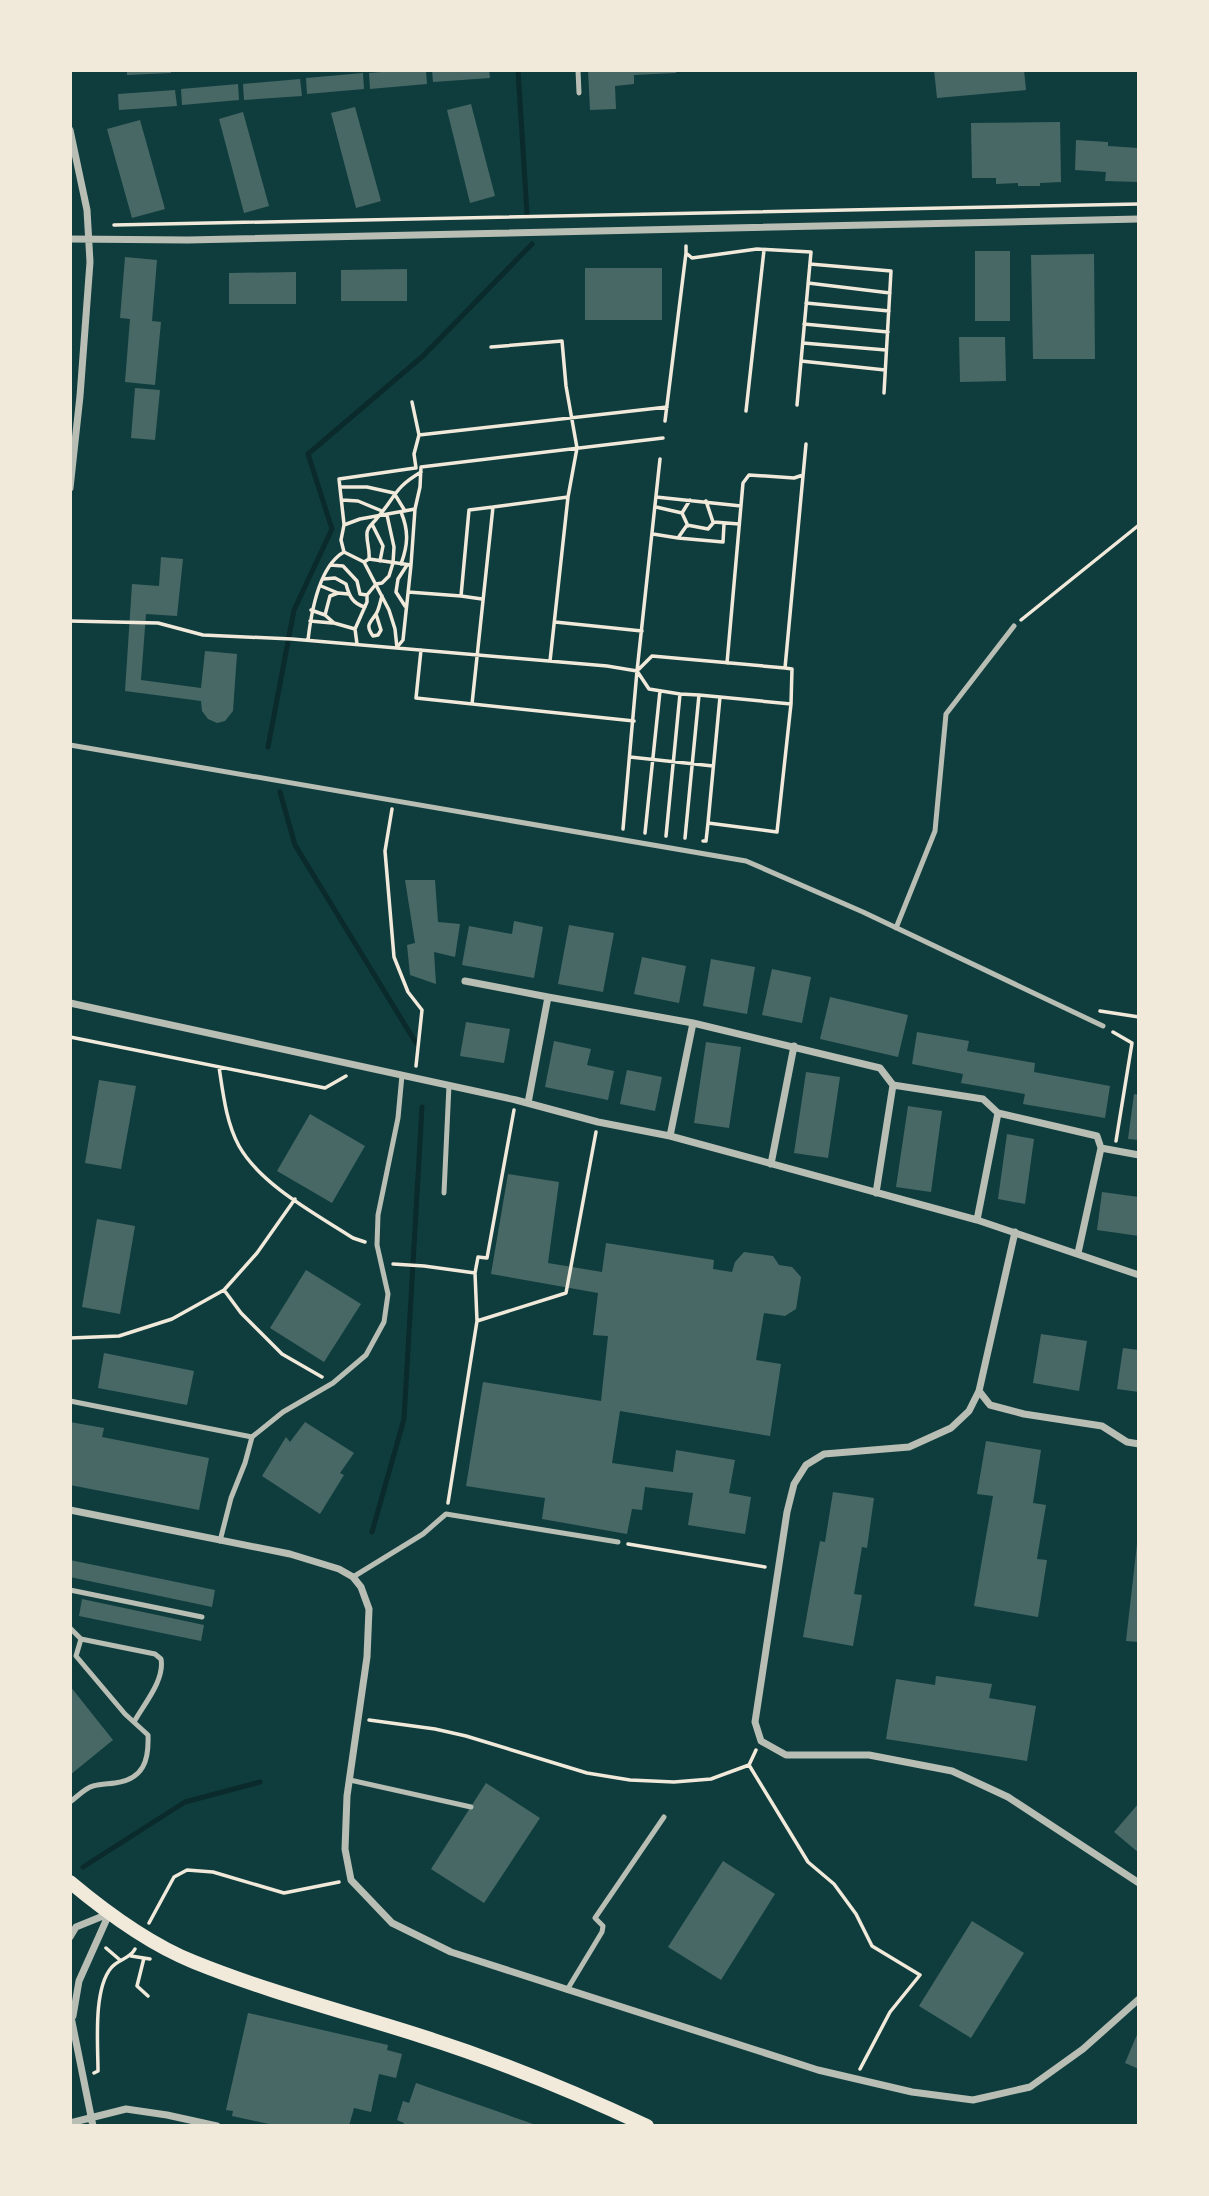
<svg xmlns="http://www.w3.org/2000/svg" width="1209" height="2196" font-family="Mulish,sans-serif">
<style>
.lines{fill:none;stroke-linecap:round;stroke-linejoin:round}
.stream{stroke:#0a2a2b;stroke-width:5}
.building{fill:#486865}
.path{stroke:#f1e9da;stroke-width:3.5}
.service{stroke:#b8beb3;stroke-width:5}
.minor{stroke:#b8beb3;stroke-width:7}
.secondary{stroke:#f1e9da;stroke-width:14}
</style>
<rect width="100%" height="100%" fill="#0f3d3e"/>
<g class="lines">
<path class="stream" d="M518,70L527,214
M268,747L294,610L332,529L308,454L423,356L532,244
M280,792L295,845L416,1043
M372,1532L404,1419L422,1107
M83,1867L185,1802L260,1782"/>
</g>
<path class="building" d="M127,70H171V73L127,75Z
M405,70H426L427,84L370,89L369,73Z
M432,70H489L490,78L433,82Z
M588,70H676V73L634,75V84L615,86L616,109L590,110Z
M934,70H1024L1026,90L937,98Z
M363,73L364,89L307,94L306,78Z
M300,79L302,96L244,100L243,84Z
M238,84L239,100L182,105L181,89Z
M175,90L177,106L119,110L118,94Z
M471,104L495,196L470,203L447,110Z
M355,107L381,201L356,208L331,113Z
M243,112L269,206L244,213L219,119Z
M140,120L165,209L132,218L107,129Z
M1060,122L1061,182L1040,183V186H1018V183L996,184V178H972L971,123Z
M1076,140L1108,142V146L1139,148V182L1105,181L1106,172L1075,170Z
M975,251H1010V321H975Z
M1094,254L1095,359H1033L1031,255Z
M125,257L157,260L152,321L161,322L155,385L125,382L130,319L120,318Z
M585,268H662V320H585Z
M407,269V301H341V270Z
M296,272V304H229V273Z
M959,337H1005L1006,381L960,382Z
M135,388L160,390L155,440L131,438Z
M161,557L183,559L177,616L146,614L141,680L201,688L205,651L237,654L233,711L225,721L217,723L208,719L202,711L201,701L125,691L132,584L159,586Z
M405,880H435L438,922L460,924L455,957L434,952L436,984L410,975L407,945L415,943Z
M514,921L543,927L534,978L462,965L469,926L512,934Z
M569,925L614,933L603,992L558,984Z
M642,957L686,966L679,1003L634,994Z
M711,959L755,967L747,1014L703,1006Z
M772,969L811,977L802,1023L762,1015Z
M830,997L908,1015L898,1057L820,1039Z
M466,1022L510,1029L504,1063L460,1056Z
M917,1032L969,1041L967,1051L1035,1063L1034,1072L1110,1086L1105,1118L1023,1104L1025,1094L961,1083L963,1074L912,1064Z
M554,1041L591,1049L587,1065L614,1071L608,1100L545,1087Z
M706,1042L741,1047L729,1128L694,1123Z
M627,1070L662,1077L655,1111L620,1104Z
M806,1072L840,1077L828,1158L794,1153Z
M99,1080L136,1086L121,1169L85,1163Z
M1134,1094L1139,1095V1140L1128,1139Z
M908,1106L942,1111L931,1192L896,1187Z
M310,1114L365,1146L332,1203L277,1171Z
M1007,1134L1034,1139L1025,1204L998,1199Z
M508,1174L559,1182L548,1263L602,1272L606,1243L714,1260L713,1269L732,1272L735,1262L744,1252L773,1256L779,1265L792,1267L801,1277L796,1309L785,1316L764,1313L756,1360L781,1364L770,1436L620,1411L612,1463L673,1472L676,1450L735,1460L729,1493L751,1497L745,1534L688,1525L693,1493L645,1487L642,1510L632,1509L627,1534L542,1519L545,1498L466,1486L483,1382L601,1401L608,1336L593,1335L598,1293L491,1274Z
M1102,1192L1139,1197V1236L1097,1230Z
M97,1219L135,1226L120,1314L82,1307Z
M306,1270L361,1304L324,1362L270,1328Z
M1041,1334L1087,1341L1079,1391L1033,1383Z
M1123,1348L1139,1350V1392L1117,1389Z
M104,1353L194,1371L187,1405L98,1388Z
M70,1422L104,1428L102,1437L209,1458L199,1510L70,1485Z
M305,1422L354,1453L340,1473L344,1475L320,1514L262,1476L286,1437L290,1442Z
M986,1441L1041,1450L1033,1503L1046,1505L1037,1559L1047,1560L1038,1617L974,1606L993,1496L977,1494Z
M833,1492L874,1498L867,1548L862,1547L854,1594L862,1595L853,1646L803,1637L820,1541L825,1542Z
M1137,1544H1139V1642L1126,1641Z
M70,1560L215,1590L212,1607L70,1577Z
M82,1599L204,1625L201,1641L79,1616Z
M936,1676L992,1684L989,1698L1036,1706L1027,1761L886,1739L896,1679L935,1685Z
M70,1686L113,1740L70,1775Z
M486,1783L540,1818L484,1903L431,1869Z
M1139,1803V1853L1114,1832Z
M723,1861L775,1894L721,1980L668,1947Z
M972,1921L1024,1953L971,2038L919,2006Z
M248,2013L388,2045L387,2050L402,2054L396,2078L379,2074L371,2112L354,2108L349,2126H278L232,2116L233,2111L226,2110Z
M1139,2030V2069L1125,2063Z
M416,2083L539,2126H403L404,2123L397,2120L403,2101L409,2103Z"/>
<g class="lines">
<path class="path" d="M114,225L1139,204
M686,246V253L692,258L757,249L811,252L797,405
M810,264L891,271L884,393
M808,283L890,293
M806,303L889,311
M804,324L888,332
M803,343L886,350
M491,347L562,341L566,386L577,448L568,497
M801,361L885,370
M412,402L419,435
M746,411L764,250
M665,421L686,253
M416,468L414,454L419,435L667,407
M341,487H367L394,493L405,511
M656,497L741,506
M342,500L358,501L382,511
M706,501L713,522
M493,507L568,497L550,661
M656,507L682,513L690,500
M415,509L420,487L421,467L663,438
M682,513L688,526
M344,524L339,479L415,468
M372,524L383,546L380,561
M653,534L678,538L687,525L708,529L714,522L739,524
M678,538L723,542L724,524
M344,552L341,540L344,525L360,519L415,509L411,565L369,559L364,562
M369,559C370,550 367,544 367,536C366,527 373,524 378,517C396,496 394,488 421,472
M401,564C408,545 409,531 401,512
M330,565L343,566L357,581L360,594L367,595
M323,579L335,578L346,584C349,596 353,604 365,607
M321,586L338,593
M408,592L461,596
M348,594L338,593L330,596L325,615L334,623L355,629
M405,606L396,592L398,579L407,565
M311,610L325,615
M376,614L381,630L378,635L373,636C365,625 370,623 376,614C379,610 380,602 382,596
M1021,620L1139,525
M70,621L158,623L203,635L292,639L607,666L637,671L649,689L680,694
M310,621L332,623
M555,622L642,631
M308,640C311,614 319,566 344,552L364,562L389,610L395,629L397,648
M357,644L355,629L367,602V595L376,584L382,583L389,576L393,563L394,547L387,515
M398,646L403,640L411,565
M421,650L416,698L634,721
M727,663L743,483L749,475L794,478L803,475
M639,669L652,656L785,668
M472,704L493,507L469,510L461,596L482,599
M791,704L792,669L785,668L806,444
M630,757L713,766
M392,809L385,851L394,957L408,992L422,1010L416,1066
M623,829L637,671L660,459
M645,833L660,691
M666,836L680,694L699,695
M685,838L699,695L720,697
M703,841H706L708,823L720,697L791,704L777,832L708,823
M1100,1011L1139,1017
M1113,1032L1132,1043L1116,1141
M70,1037L325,1088L346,1076
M219,1067C223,1093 226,1122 239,1146C261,1185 316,1214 353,1238L365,1242
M393,1264L424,1266L475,1273L478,1257L487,1258L514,1110
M224,1290L241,1313L282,1354L322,1377
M477,1321L566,1293L596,1132
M70,1338L119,1336L172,1319L224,1290L257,1253L295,1199
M448,1503L477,1321L475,1273
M628,1544L765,1567
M369,1720L435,1729L466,1736L587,1773L630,1780L674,1782L711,1779L749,1765
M756,1750L749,1765L808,1862L834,1884L856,1914L872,1946L920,1975L890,2012L860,2069
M149,1923L174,1877L187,1870L213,1872L284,1893L339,1882
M106,1948L120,1960
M131,1956L150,1959
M144,1958L137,1986L148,1996
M94,2073L98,2071C98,2044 93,1990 111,1968C118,1959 130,1959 135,1949"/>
<path class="service" d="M578,70L579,93
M70,745L746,861L863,912L1103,1026
M896,928L935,831L946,714L1014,626
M444,1193L449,1085
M70,1401L252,1437
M220,1541L231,1498L245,1463L252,1437L283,1412L333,1383L366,1355L384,1322L388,1294L377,1245L378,1215L398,1118L402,1075
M353,1577L423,1534L446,1514L618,1542
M70,1590L202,1617
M70,1628L81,1639L76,1656L125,1714L148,1735C149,1760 144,1779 115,1783C108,1784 100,1784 93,1786C85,1788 77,1797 70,1802
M81,1639L155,1654L161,1659C165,1680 144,1704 134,1722
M350,1780L471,1807
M567,1990L602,1932L603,1926L595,1918L664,1817"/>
<path class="minor" d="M70,130L87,210L90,262L80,396L70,488
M70,239L188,240L1139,219
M465,981L548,997
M70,1003L516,1100L598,1122L670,1136L977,1220L1139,1275
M528,1103L548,997L693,1023L880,1068L893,1085L983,1099L998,1113L1097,1136L1101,1148L1139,1155
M670,1136L693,1023
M771,1164L794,1046
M876,1193L893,1085
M977,1220L998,1113
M1015,1232L979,1391L969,1411L951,1428L909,1447L824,1454L806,1465L794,1484L787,1512L755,1722L761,1741L786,1755H869L952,1771L1008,1797L1139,1883
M1078,1253L1101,1148
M979,1391L990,1405L1024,1414L1102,1426L1127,1442L1139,1444
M70,1510L290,1554L339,1569L353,1577L361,1587L369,1609L367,1657L347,1796L345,1849L351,1880L392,1923L451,1952L818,2070L912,2092L973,2100L1030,2087L1083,2049L1139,1999
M70,1937L76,1927L108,1914
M70,2012L93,2126
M73,2016L79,1981L109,1914
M70,2123L126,2109L167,2115L217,2126"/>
<path class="secondary" d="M70,1882C107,1913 149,1944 194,1962C268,1992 346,2012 421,2036C497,2060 575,2092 647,2126"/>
</g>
<rect width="1209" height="2196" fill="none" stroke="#f1e9da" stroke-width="144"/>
</svg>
